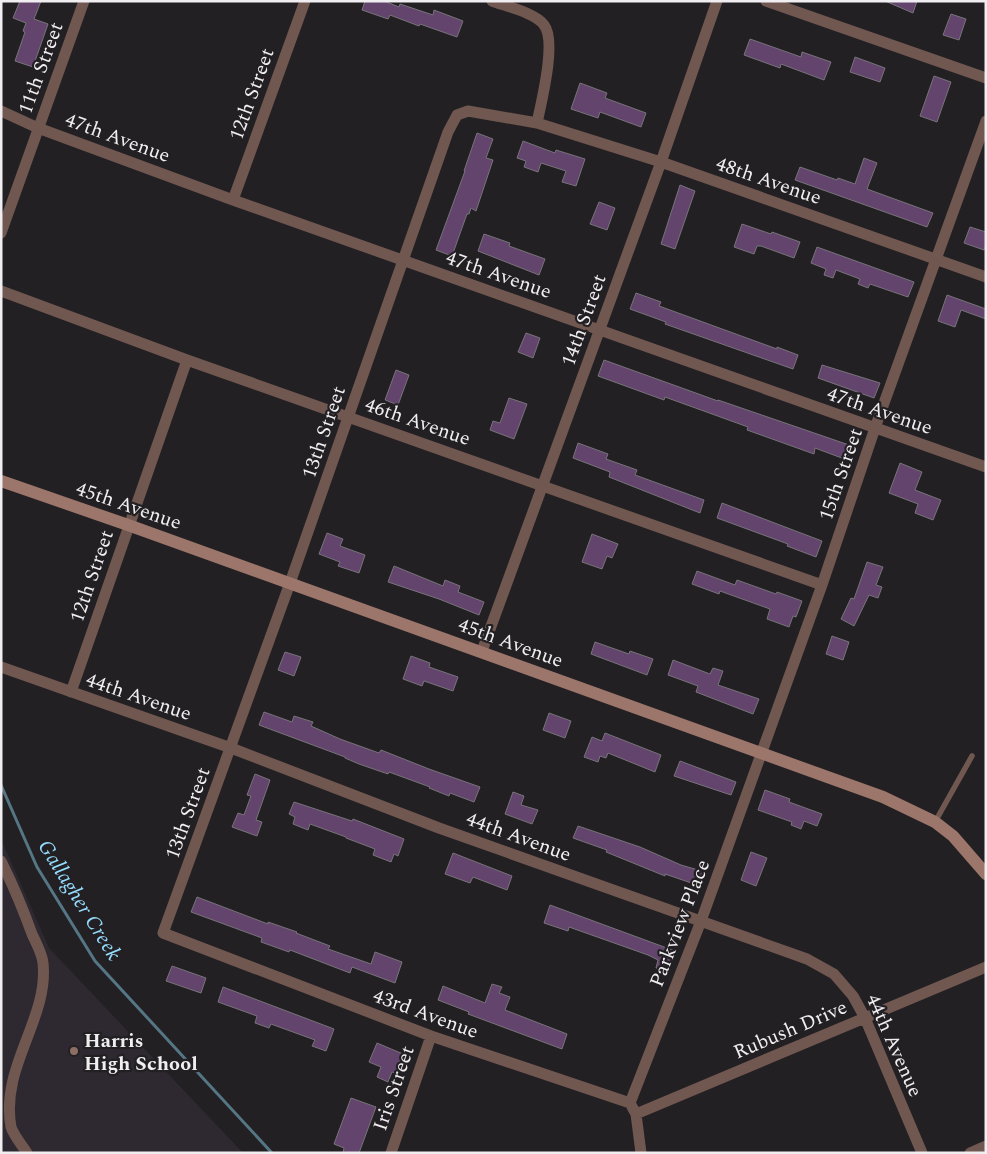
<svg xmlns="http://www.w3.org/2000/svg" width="987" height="1154" font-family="Spectral,serif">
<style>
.built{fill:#2e2830}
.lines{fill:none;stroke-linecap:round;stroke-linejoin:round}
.stream{stroke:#557684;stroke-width:3}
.building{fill:#63446d;stroke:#777479}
.lane{stroke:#705750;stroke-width:5.5}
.street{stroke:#705750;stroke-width:11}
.secondary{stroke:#9c766b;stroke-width:12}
.education-dot{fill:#8d6e63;stroke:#232024;stroke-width:2}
.labels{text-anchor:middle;stroke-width:4.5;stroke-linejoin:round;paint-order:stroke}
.street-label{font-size:20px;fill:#f0eef0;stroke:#232024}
.poi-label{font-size:20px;font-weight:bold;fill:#f0eef0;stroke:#232024;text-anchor:start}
.water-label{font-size:21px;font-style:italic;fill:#94dbfc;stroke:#232024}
</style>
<rect width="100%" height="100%" fill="#232024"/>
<path class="built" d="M1,839L49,948L243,1153H1Z"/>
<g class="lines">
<path class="stream" d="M1,785L37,867L95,961L272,1153"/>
</g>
<path class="building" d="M20,1H41L34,19L48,24L33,67L15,61L25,32L23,31L26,23L13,18Z
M365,1H384L399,7L400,4L433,15L434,10L463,21L457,37L420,24L419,26L390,15L388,19L362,10Z
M885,1H917L913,13Z
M951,14L966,19L959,40L943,35Z
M750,39L801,57L802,52L831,62L824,80L781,64L780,68L744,55Z
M855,57L885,68L880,82L850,72Z
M934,76L951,82L937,122L920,116Z
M580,83L607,93L605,98L646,113L641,127L600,112L598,118L571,109Z
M477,133L493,139L486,158L493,160L476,211L471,208L469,214H467L452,256L436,250L465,171H464Z
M523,141L555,153L556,150L585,159L576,186L562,182L566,171L541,163L538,172L524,167L526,161L517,158Z
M864,158L877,163L867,189L933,213L927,227L795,180L800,167L837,180L838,178L855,184Z
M680,185L695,191L675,249L661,244Z
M599,202L615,208L607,230L590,224Z
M742,224L771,234L772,232L800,242L794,258L761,246H757L754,254L734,247Z
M970,227L986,232V245L984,250L964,243Z
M484,234L510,243L509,246L545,259L539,275L478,251Z
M817,247L914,282L908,297L870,284L868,288L858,284L860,279L836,270L833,278L824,275L826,269L811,263Z
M636,293L661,302L659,306L777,349V347L798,355L793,369L665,324L666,322L630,309Z
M947,295L986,309V319L961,310L955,327L938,321Z
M526,333L540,338L533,358L518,352Z
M604,360L718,401V400L852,446L847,460L815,448L814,454L747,430L748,427L665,397L664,400L598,376Z
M822,365L880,383L874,398L818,378Z
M396,370L409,375L398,405L385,400Z
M509,398L527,404L514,439L490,430L493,421L500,423Z
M578,443L608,454L606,459L637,470L635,475L704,500L700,513L609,477L610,472L573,458Z
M900,463L922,472L915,490L941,500L933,520L915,513L918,504L889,493Z
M722,503L822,541L816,557L787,546L788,544L717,518Z
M327,533L343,539L340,546L365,555L359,573L338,566L340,562L319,554Z
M592,534L618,544L612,558L607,556L602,569L582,562Z
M867,562L883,567L876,585L882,587L878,598L869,595L854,626L841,619L851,598L854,599Z
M394,566L443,586L445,580L460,586L458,592L484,602L479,615L439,599L388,582Z
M697,571L735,585L737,580L776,594L777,592L802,601L796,617L793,616L789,627L767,619L770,609L720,591L719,594L692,584Z
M832,636L849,642L843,660L826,654Z
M595,642L629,654L630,651L653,659L647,675L591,654Z
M285,652L301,657L294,676L278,670Z
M411,656L430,663L429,667L458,677L453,691L424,681L422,686L403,679Z
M673,660L710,674L713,668L723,671L718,685L759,699L753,714L696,692L698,686L668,675Z
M264,712L292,722L294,716L313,722L311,726L340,739L379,753L381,750L429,769L480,787L474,802L450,793L449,796L429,788L430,787L389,772L388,774L359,764L345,758V757L259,725Z
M549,713L571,721L565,738L543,730Z
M605,733L661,755L655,772L608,753L606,758L600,756L598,762L584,757L592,737L602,741Z
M680,761L736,782L731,795L674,776Z
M255,774L270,780L256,820L262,822L257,836L232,827L238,813L244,815L251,796L247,795Z
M765,790L790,799L789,802L822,814L817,826L804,821L801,829L791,825L792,822L758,810Z
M513,792L524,796L521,805L538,810L532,824L505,814Z
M294,802L352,821L353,819L404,839L398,856L394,854L391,862L373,855L375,849L346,838V837L310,824L308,830L293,824L295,817L289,814Z
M578,826L640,847L681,865L705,872L700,886L665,874V876L606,852L607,850L573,838Z
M751,852L767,858L756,886L741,880Z
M453,853L512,876L507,890L473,877L470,883L445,874Z
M197,897L268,924V922L297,932L296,933L330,946L328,949L371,964L375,952L402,962L395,983L352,967L350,973L290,950L289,952L261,942L262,938L191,912Z
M550,905L675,951L667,972L656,968L658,960L648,955L569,927L568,931L544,923Z
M172,966L206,978L201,993L166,981Z
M492,984L502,987L499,993L510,997L505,1010L567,1034L562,1049L468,1014L469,1012L438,1000L443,986L485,1003Z
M223,987L334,1029L326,1051L312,1046L315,1040L271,1024L269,1028L255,1023L257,1016L218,1002Z
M377,1043L403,1054L395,1073L392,1072L388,1082L377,1077L381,1067L369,1062Z
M351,1098L376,1107L359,1153H343L344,1148L334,1144Z"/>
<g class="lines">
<path class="lane" d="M935,822L972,756"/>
<path class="street" d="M492,1C505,6 536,13 544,25C557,41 541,103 537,123
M766,1L986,78
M1,111L38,128L233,200L986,467
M233,200L305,1
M1,233L84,1
M1,291L187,360L822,585
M482,651L661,162L717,1
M1,667L231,748L439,828L807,959L834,974L853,996L865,1018L922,1153
M71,692L187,360
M1,861C13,885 23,909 32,934C36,943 42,953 43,963C49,1019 0,1066 11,1127C14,1136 22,1145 27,1153
M630,1103L701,921L822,585L875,428L986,121
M636,1114L986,967
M391,1153L431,1036
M641,1153L636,1114L630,1103L431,1036L163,933L290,583L448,132L457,115L468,111L537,123L661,162L986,277
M970,1153L986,1146"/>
<path class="secondary" d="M1,481L128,525L883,797L935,822L953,836L986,874"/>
</g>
<circle class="education-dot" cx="74" cy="1051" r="5"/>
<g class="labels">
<g class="street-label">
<text transform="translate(40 68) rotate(-70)" y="7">11th Street</text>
<text transform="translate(251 94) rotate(-70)" y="7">12th Street</text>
<text transform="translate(118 137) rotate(20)" y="7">47th Avenue</text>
<text transform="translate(769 180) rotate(19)" y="7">48th Avenue</text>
<text transform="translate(499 274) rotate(19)" y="7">47th Avenue</text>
<text transform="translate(583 320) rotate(-70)" y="7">14th Street</text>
<text transform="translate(880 410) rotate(19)" y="7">47th Avenue</text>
<text transform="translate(418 421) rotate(19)" y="7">46th Avenue</text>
<text transform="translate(323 432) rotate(-71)" y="7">13th Street</text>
<text transform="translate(840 474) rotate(-71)" y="7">15th Street</text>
<text transform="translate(129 505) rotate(19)" y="7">45th Avenue</text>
<text transform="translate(91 576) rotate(-71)" y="7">12th Street</text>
<text transform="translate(511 642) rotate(20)" y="7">45th Avenue</text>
<text transform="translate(139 696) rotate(19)" y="7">44th Avenue</text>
<text transform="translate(187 813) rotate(-70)" y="7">13th Street</text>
<text transform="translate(519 836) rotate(20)" y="7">44th Avenue</text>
<text transform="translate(679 923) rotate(-69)" y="7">Parkview Place</text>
<text transform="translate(426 1013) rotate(20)" y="7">43rd Avenue</text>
<text transform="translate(790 1029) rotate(-23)" y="7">Rubush Drive</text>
<text transform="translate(895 1045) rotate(66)" y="7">44th Avenue</text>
<text transform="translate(393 1088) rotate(-71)" y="7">Iris Street</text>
</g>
<g class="poi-label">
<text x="84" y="1047">Harris<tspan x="84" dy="23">High School</tspan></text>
</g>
<g class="water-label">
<text transform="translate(80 900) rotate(58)" y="7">Gallagher Creek</text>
</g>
</g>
<rect width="987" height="1154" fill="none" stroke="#f0eef0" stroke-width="5"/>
</svg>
